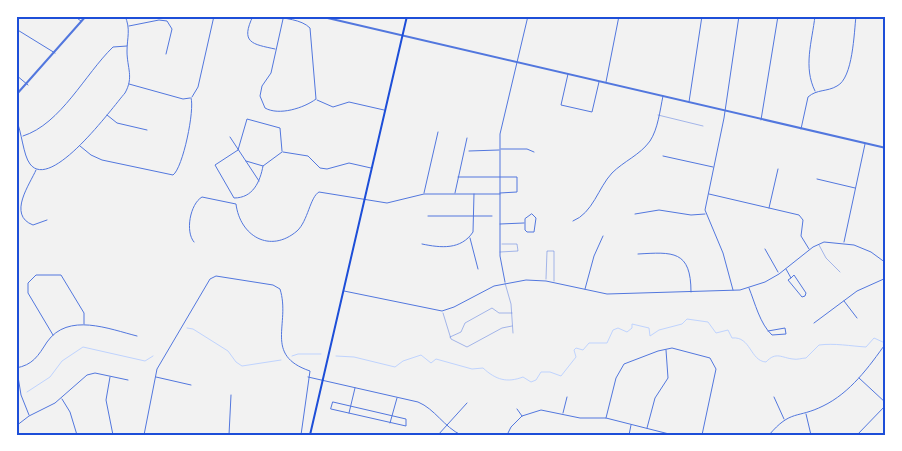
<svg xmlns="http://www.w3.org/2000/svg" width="902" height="451" font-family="'PT Sans',sans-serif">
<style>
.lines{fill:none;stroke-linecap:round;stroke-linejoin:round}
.stream{stroke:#bfd3fe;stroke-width:1}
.service{stroke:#5277de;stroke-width:0.5}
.minor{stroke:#5277de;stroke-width:1}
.tertiary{stroke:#5277de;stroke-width:2}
.secondary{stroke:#1d4ed8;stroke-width:2}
.neatline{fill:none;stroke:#1d4ed8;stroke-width:2}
</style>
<rect width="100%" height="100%" fill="#f2f2f2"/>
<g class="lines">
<path class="stream" d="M187,328L193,329L228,351L236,362L242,366L281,360
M292,356L298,354H321
M336,356L354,357L395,367L403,361L421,355L431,363L436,359L472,369L483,368C496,380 507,383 523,377L531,382L536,380L541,372H550L561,376L576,357L574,350L576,348L583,350L589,343H607L613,330L618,328L627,332L632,328V324L649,328L650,336L659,330L682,324L687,319L708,322L716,333L728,330L732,338C751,336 750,361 766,362C776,351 782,358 793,359C797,360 802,358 806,358L819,345C835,343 850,346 866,347L874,338L885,343
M27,392L50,377L62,361L83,347L145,361L153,356"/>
<path class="service" d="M658,115L703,126
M819,245L826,258L840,272
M500,252L518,251L517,244H502
M546,279L547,251H554V281
M505,283L511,304L513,333
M443,313L451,339L467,347L502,328L512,326
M450,337L461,332L465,323L492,308L499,313H512"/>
<path class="minor" d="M74,16L81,21
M253,16C240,43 252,44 275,49
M273,16C285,19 301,19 310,28L316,99C304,108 279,116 265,108L260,96L262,86L271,73L283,19L284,16
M129,26L159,20L167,21L172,29L166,54
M16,29L55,53
M568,74L561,105L592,112L599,82
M16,75L28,85
M606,82L619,16
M129,84L183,99L190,98
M815,91C803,67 812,42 815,16
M192,97L198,87L214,16
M317,100L333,107L349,102L384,110
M689,102L702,16
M107,115L117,123L147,130
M16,119C22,132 23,155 30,164C51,192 112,108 125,93C134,77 127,68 127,51C127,38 131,29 125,16
M761,120L778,16
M801,129L808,97C817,89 827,92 837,86C853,78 854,33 856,16
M23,136C61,124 85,74 113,47L127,46
M230,137L259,181
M80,146L91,155L102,160L173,175C183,168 195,109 191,98
M501,149H527L534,152
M238,150L215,165L234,198C253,198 260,182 263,166
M238,150L247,119L280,128L282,151
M469,151L499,150
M283,152L308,156L320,168L327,169L349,163L371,168
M663,156L713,167
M246,161L263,166L282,152
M36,170C30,184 7,215 33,225L47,220
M458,177H517V192L500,193
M817,179L855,188
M424,193L438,132
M455,193L467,138
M709,194L799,215L803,220L801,236L809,249
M769,208L778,169
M532,214L536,218L534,232H527L525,230V219Z
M635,214L659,210L691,215L705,214
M428,216H492
M573,221C593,213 598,188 612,173C624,161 640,155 650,141C658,129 660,110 663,96
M500,224L524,223
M470,238L478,269
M194,242C185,232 190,204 202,197L236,204C240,236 270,254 297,231C308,221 310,197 319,192L387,203L424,194H500
M844,242L865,144
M422,244C441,248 461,250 473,232L474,194
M765,249L778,272
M638,254C673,252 691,250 691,292
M786,269L791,278L788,280L802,297L805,296L806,293L794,275L791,278
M505,282L500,256V134L528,16
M749,288C755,303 760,324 772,335L786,334L785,328L768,331
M585,289L594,256L603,236
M733,290L723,253L705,210L724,118L739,16
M344,291L442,311L454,307L494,286L526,280L546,281L607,294L740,290L765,282L779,274L813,247L824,242L854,245L871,252L886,263
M844,301L857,318
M814,323L857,291L886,278
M53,335L28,293V283L36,275H61L84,313V324
M16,364L21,395L29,415
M16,368C33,365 38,356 47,342C68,312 109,329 137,336
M110,377L106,400L113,435
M156,377L191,385
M308,377L418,402C435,409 444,427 461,435
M859,378L886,403
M774,397L784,419
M62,399L70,412L77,435
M333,402L406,419V426L331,409Z
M517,409L522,416
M349,413L355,388
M563,413L567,397
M806,414L811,435
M606,418L616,378L624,364L658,351L672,348L710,358L716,369L702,435
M390,423L397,398
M16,426L29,416L55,403L87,375L95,373L128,380
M647,428L655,398L668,378L666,350
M144,435L157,369L210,279L216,276L273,285L280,289C291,324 263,355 310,371L301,435
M229,435L231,395
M438,435L467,403
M507,435L511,427L522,416L541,410L580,418H606L673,435
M629,435L631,425
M769,435C791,409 797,419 823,406C850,393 869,367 886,343
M857,435L886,405"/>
<path class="tertiary" d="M319,16L886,148
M16,95L86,16"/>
<path class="secondary" d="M310,435L407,16"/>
</g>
<rect width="902" height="451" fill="none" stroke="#ffffff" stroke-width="35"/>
<rect x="18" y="18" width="866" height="416" class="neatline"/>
</svg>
